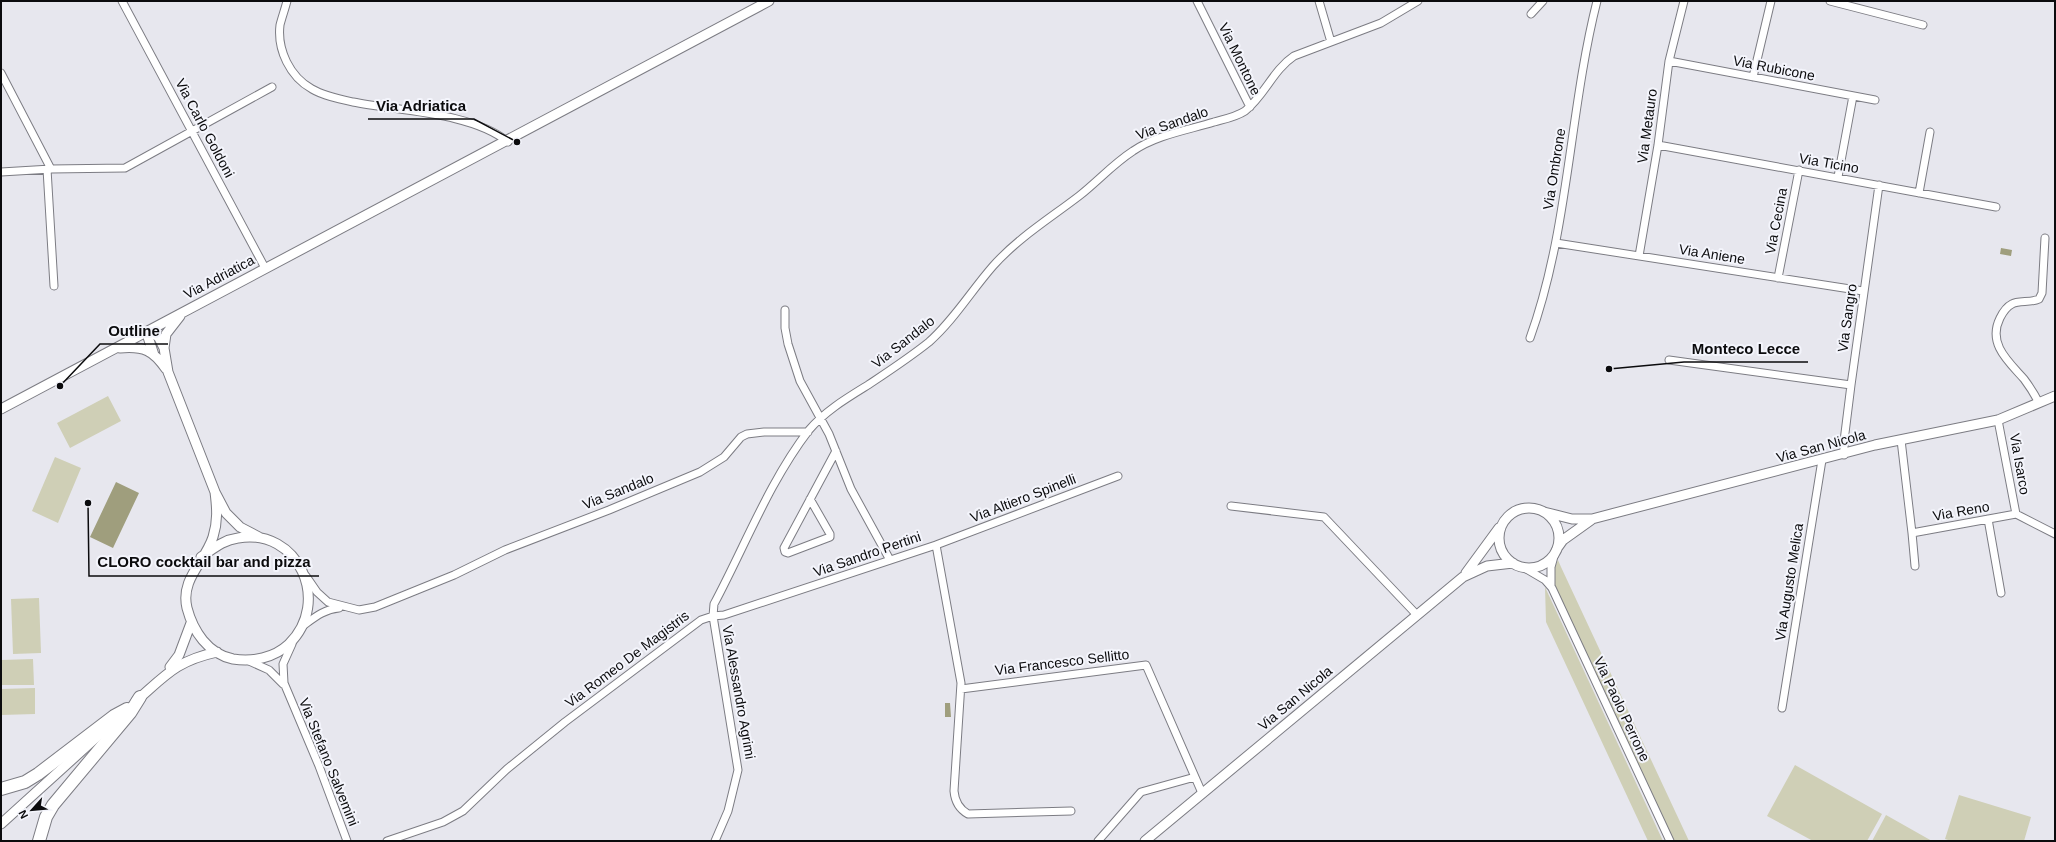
<svg xmlns="http://www.w3.org/2000/svg" width="2056" height="842" font-family="Arial,sans-serif">
<style>
.green{fill:#cfcfb6}
.water{fill:#9f9e7d}
.lines{fill:none;stroke-linecap:round;stroke-linejoin:round}
.minor-casing{stroke:#7c7c83;stroke-width:9}
.tertiary-casing{stroke:#7c7c83;stroke-width:11}
.trunk-casing{stroke:#7c7c83;stroke-width:14}
.minor{stroke:#fff;stroke-width:7}
.tertiary{stroke:#fff;stroke-width:9}
.trunk{stroke:#fff;stroke-width:12}
.labels{text-anchor:middle;stroke-width:4;stroke-linejoin:round;paint-order:stroke}
.street-label{font-size:14px;fill:#0b0b0d;stroke:#f4f5fc}
.leader{fill:none;stroke:#0b0b0d;stroke-width:1.5}
.callout-dot{fill:#0b0b0d;stroke:#f4f5fc;stroke-width:1.5}
.callout-label{font-size:15px;text-anchor:middle;font-weight:bold;fill:#0b0b0d;stroke:#f4f5fc;stroke-width:4;stroke-linejoin:round;paint-order:stroke}
</style>
<rect width="100%" height="100%" fill="#e7e7ee"/>
<path class="green" d="M108,396L121,421L70,448L57,423Z
M55,457L81,468L58,523L32,511Z
M1558,560L1561,567L1689,841H1674L1555,588L1554,569Z
M1545,587L1663,841H1648L1546,622Z
M39,598L41,653L13,654L11,599Z
M33,659L34,685H1V660Z
M35,688V714L1,715V689Z
M1795,765L1882,814L1867,841H1813L1767,816Z
M1959,795L2031,817L2024,841H1951L1945,839Z
M1886,815L1932,841H1872Z"/>
<path class="water" d="M2001,248L2012,250L2011,256L2000,254Z
M116,482L139,493L113,548L90,537Z
M945,703H950L951,717H945Z"/>
<g class="lines">
<g class="minor-casing">
<path id="minor" d="M122,1L265,268
M287,1C285,9 282,17 280,25C277,50 290,77 312,89C324,96 339,99 353,102C397,111 472,112 508,142
M1197,1L1250,107
M1319,1L1331,42
M1830,1L1923,25
M1531,14L1543,1
M1669,61L1875,100
M1,73L51,169
M1753,77L1771,1
M1658,145L1996,207
M47,169L54,286
M1,172L51,169L125,168L272,87
M1838,177L1853,96
M1919,193L1930,132
M1556,243L1863,291
M1639,256L1658,145L1669,61L1684,1
M1778,278L1799,170
M785,310V328L788,344L800,381L829,434L851,489L890,560
M1530,338C1569,230 1569,112 1597,1
M1669,360L1851,385
M2039,403C2035,395 2030,387 2024,379C2009,362 1987,344 2000,318C2003,312 2006,307 2012,304C2018,300 2031,303 2039,299L2042,293L2045,238
M1998,420L2016,514
M1901,440L1912,533L2016,514
M1844,455V441L1851,385L1879,185
M810,499L830,534V537L788,553L785,552L784,548L836,451
M1231,506L1324,517L1417,615
M2016,514L2055,534
M1988,519L2001,593
M1912,533L1915,566
M936,545L1118,476
M1523,567L1545,580L1552,588L1670,841
M306,576L317,592L328,602L359,610L375,607L454,575L505,550L609,510L700,472L724,457L741,437L747,434L764,432H808
M1551,586V567L1556,549
M304,625C315,617 325,609 339,608
M292,644L283,664L284,683L319,766L347,841
M249,661L269,670L283,684
M961,689L1146,665L1202,793
M1782,708L1822,460
M387,841L443,822L463,811L507,769L565,722L701,620L713,616L714,604C745,546 769,482 809,430C825,411 847,398 868,385C889,371 909,358 929,342C954,320 971,291 993,266C1018,238 1049,219 1079,196C1098,181 1113,164 1133,151C1156,135 1188,130 1214,122C1225,119 1236,117 1245,111C1265,95 1273,70 1294,56L1381,23L1418,1
M715,841L728,811L738,770L713,616L724,615L936,545L961,683L954,791C955,802 959,809 968,814L1071,811
M1098,841L1141,792L1195,777"/>
</g>
<g class="tertiary-casing">
<path id="tertiary" d="M150,330L159,338L164,348L168,372L215,492L226,513L240,527L259,537
M150,330L148,337L154,355
M120,348C144,346 153,350 166,369
M164,348L166,334L180,316
M1,409L769,1
M1499 538a30 30 0 1 1 60 0a30 30 0 1 1-60 0Z
M1544,512L1572,519H1592L1875,445L1998,420L2055,396
M1558,547L1563,540L1591,520
M201,557C213,549 223,540 238,538C298,527 332,602 289,644C274,658 253,662 233,659C208,654 193,631 187,608C180,579 205,562 213,537C218,521 217,508 215,492
M1466,573L1499,528
M170,667L179,655L191,623
M136,701C166,675 176,661 217,652
M1,824L109,726
M1145,841L1463,577L1487,566L1513,563"/>
</g>
<g class="trunk-casing">
<path id="trunk" d="M1,789L25,782L38,774L114,716L127,709
M39,841L46,817L53,805L130,713L140,697"/>
</g>
<use href="#minor" class="minor"/>
<use href="#tertiary" class="tertiary"/>
<use href="#trunk" class="trunk"/>
</g>
<g class="labels">
<g class="street-label">
<text transform="translate(1240 59) rotate(64)" y="5">Via Montone</text>
<text transform="translate(1774 68) rotate(11)" y="5">Via Rubicone</text>
<text transform="translate(1172 123) rotate(-19)" y="5">Via Sandalo</text>
<text transform="translate(1647 126) rotate(-82)" y="5">Via Metauro</text>
<text transform="translate(205 128) rotate(62)" y="5">Via Carlo Goldoni</text>
<text transform="translate(1829 163) rotate(10)" y="5">Via Ticino</text>
<text transform="translate(1554 169) rotate(-81)" y="5">Via Ombrone</text>
<text transform="translate(1776 221) rotate(-79)" y="5">Via Cecina</text>
<text transform="translate(1712 254) rotate(9)" y="5">Via Aniene</text>
<text transform="translate(219 277) rotate(-28)" y="5">Via Adriatica</text>
<text transform="translate(1847 318) rotate(-82)" y="5">Via Sangro</text>
<text transform="translate(903 342) rotate(-38)" y="5">Via Sandalo</text>
<text transform="translate(1821 446) rotate(-15)" y="5">Via San Nicola</text>
<text transform="translate(2020 464) rotate(80)" y="5">Via Isarco</text>
<text transform="translate(618 491) rotate(-22)" y="5">Via Sandalo</text>
<text transform="translate(1023 498) rotate(-21)" y="5">Via Altiero Spinelli</text>
<text transform="translate(1961 511) rotate(-10)" y="5">Via Reno</text>
<text transform="translate(867 554) rotate(-19)" y="5">Via Sandro Pertini</text>
<text transform="translate(1789 582) rotate(-81)" y="5">Via Augusto Melica</text>
<text transform="translate(627 659) rotate(-37)" y="5">Via Romeo De Magistris</text>
<text transform="translate(1062 662) rotate(-7)" y="5">Via Francesco Sellitto</text>
<text transform="translate(739 692) rotate(80)" y="5">Via Alessandro Agrimi</text>
<text transform="translate(1295 698) rotate(-40)" y="5">Via San Nicola</text>
<text transform="translate(1622 709) rotate(65)" y="5">Via Paolo Perrone</text>
<text transform="translate(329 762) rotate(68)" y="5">Via Stefano Salvemini</text>
</g>
</g>
<path class="leader" d="M517 142L474 119H368M60 386L100 344H168M1609 369L1684 362H1808M88 503L89 576H319"/>
<g class="callout-dot">
<circle cx="517" cy="142" r="4"/>
<circle cx="60" cy="386" r="4"/>
<circle cx="1609" cy="369" r="4"/>
<circle cx="88" cy="503" r="4"/>
</g>
<g class="callout-label">
<text x="421" y="111">Via Adriatica</text>
<text x="134" y="336">Outline</text>
<text x="1746" y="354">Monteco Lecce</text>
<text x="204" y="567">CLORO cocktail bar and pizza</text>
</g>
<rect width="2056" height="842" fill="none" stroke="#0b0b0d" stroke-width="4"/>
<g transform="translate(32 810) rotate(243)" stroke="#f4f5fc" stroke-width="3" paint-order="stroke">
<path d="M0-3L7 15L0 10L-7 15Z" fill="#0b0b0d"/>
<text y="-6" font-size="11" font-weight="bold" text-anchor="middle" fill="#0b0b0d">N</text>
</g>
</svg>
